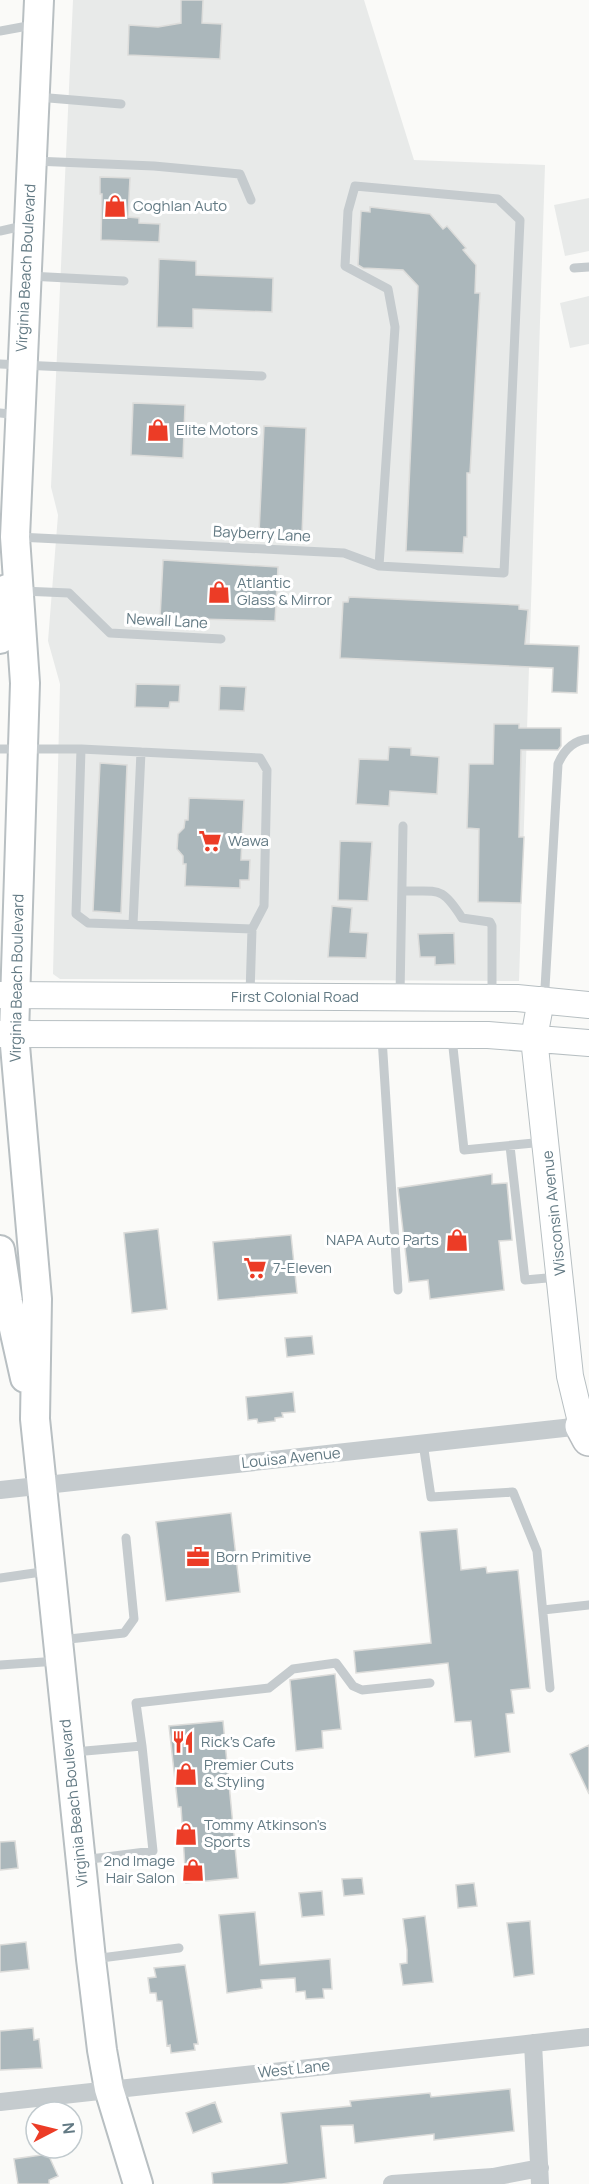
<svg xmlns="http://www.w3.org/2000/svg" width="589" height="2184" font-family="Manrope,sans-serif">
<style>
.built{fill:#e8eae9}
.building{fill:#abb7bb;stroke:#dcdcda;stroke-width:1.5}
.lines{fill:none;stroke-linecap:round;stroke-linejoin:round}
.secondary-casing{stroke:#b7bfc2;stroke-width:28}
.primary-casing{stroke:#b8bfc2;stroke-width:32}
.highway-casing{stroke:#b8bdc0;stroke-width:36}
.lane{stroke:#c5cbce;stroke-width:9}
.street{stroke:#c5cbce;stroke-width:18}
.secondary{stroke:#fff;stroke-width:26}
.primary{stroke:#fff;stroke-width:28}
.highway{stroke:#fff;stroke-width:33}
.labels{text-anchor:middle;stroke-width:6;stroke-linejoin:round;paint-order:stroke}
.poi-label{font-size:15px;fill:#637a84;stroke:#fff;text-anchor:start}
.street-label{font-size:15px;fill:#637a84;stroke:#fff}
</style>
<rect width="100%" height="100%" fill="#fafaf8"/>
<path class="built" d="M73,0H364L414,160L545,165L519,981L60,979L53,974L60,684L48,641L58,515L51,487Z
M589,198V251L565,256L554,205Z
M589,296V344L570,348L560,303Z"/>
<path class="building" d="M181,0H203L202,23L222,24L220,59L128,55L129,25L158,27L181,23Z
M100,177L130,178L128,217L139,218V223L160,224L159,242L101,240L102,194H100Z
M370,207L430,214L443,229L447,226L466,248L463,250L476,265L475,293H480L470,473H467V537H464L463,553L406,551L418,286L403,270L363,268L358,265L361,211L370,212Z
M159,259L196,261V275L273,278L272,312L193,309V328L157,327Z
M133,403L185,405L183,458L131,455Z
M264,426L306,428L302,535L259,533Z
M163,560L278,567L275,621L160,618Z
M349,597L519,605V609L528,610L525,644L579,646L577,693L552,692L553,668L340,658L343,602H348Z
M136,684L180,685L179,702H170L169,708L135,707Z
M220,686L246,687L244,711L219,710Z
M494,724H519V728H561V746L558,750H521L519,837H524L521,903L478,902L479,829L467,828L469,764H493Z
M389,747L411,748V755L439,757L437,794L390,791L389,806L356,804L359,759L388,760Z
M100,763L127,765L121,913L93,911Z
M189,798L244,800L241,860H250L249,880H240V888L185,886L186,864H183V856L177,849L178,834L184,828L185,820H188Z
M340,841L372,842L368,901L338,900Z
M332,906L352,908L350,932L368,933L366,958L328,957Z
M454,933L455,964L435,965V957H420L418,934Z
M492,1174V1184L507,1183L512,1240L499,1241L504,1290L430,1299L428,1280L409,1282L398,1188Z
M158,1229L167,1309L132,1313L124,1233Z
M291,1235L297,1293L218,1300L213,1242Z
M312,1336L314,1354L287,1357L285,1338Z
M293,1392L295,1412L282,1413L283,1417L275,1418V1421L258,1423L257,1419L248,1420L246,1397Z
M231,1513L240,1592L166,1601L156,1522Z
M457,1529L461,1570L486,1567L487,1573L518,1570L530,1688L511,1690L514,1713L506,1714L510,1752L475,1757L471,1721L455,1722L448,1663L356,1673L354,1651L431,1643L420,1532Z
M335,1674L341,1729L322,1731L323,1748L296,1751L290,1680Z
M223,1721L238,1878L186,1883L181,1807H178L169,1726Z
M589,1745V1794L570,1754Z
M15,1841L18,1868L0,1870V1842Z
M362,1878L364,1894L344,1896L342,1879Z
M474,1883L477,1906L458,1908L456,1885Z
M322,1891L324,1915L302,1917L299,1893Z
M255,1912L260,1965L330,1959L332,1989H323L324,1998L306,1999L305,1991L296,1992L295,1978L261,1980L262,1988L227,1993L219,1915Z
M425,1916L433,1982L403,1985L400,1964L407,1963V1950L403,1919Z
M530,1921L534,1974L514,1977L507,1923Z
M26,1942L29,1969L0,1972V1945Z
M185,1965L198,2044H194L195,2050L171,2053L170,2045L167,2046L162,2001H157L156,1993H150L148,1978L156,1977L154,1968Z
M33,2028L34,2040L39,2039L42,2068L0,2070V2031Z
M510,2089L514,2131L434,2140V2134L355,2143L353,2125L321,2126L326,2178L282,2184H213L212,2173L287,2163L281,2113L351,2106L350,2101L430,2093L431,2097Z
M215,2102L222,2122L193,2133L186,2113Z
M48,2154L58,2176L49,2180V2184H18L14,2159Z"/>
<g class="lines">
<g class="secondary-casing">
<path id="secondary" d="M0,995L517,998L589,1005
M541,1000L534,1038L570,1376L582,1426
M0,1034L488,1035L589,1043"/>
</g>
<g class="primary-casing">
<path id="primary" d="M39,0L15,537L25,683L14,1034L37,1299L35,1419L91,1959L102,2050L109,2089L138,2184
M0,639L7,589
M0,1250L8,1302L25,1378"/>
</g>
<g class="highway-casing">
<path id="highway" d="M582,1426L589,1439"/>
</g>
<path class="lane" d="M0,31L33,25
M37,97L121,104
M34,161L154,166L240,174L251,200
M0,231L27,225
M574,268L589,267
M29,276L124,281
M0,364L262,376
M0,413L19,415
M18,537L344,553L379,566L504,573L520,220L498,199L355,186L348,211L345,266L388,289L395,327L379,566
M22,591L69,593L110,633L221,639
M0,749H81L260,758L267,770L264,906L252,929L250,994
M81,749L76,914L88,923L252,929
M402,891C439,892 441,885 462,918L490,922L492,926V997
M133,924L141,752
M400,995L403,826
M542,997L545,988L558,764C564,750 573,740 589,739
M382,1038L398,1290
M452,1038L464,1150L544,1142
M510,1146L525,1280L558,1277
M423,1443L431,1497L513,1492L537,1551L550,1688
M0,1578L48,1571
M543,1610L589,1605
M60,1640L124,1633L134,1619L126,1538
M0,1665L58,1661
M142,1746L136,1703L269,1688L293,1669L336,1663L353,1686L362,1690L430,1683
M74,1752L142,1746L153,1851L83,1860
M93,1959L179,1948"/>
<path class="street" d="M0,1490L582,1426
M533,2043L540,2184
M0,2102L589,2037
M392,2184L493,2177L540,2168"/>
<use href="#secondary" class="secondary"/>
<use href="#primary" class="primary"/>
<use href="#highway" class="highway"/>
</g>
<defs>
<g id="shop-bare" transform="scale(1.8)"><path d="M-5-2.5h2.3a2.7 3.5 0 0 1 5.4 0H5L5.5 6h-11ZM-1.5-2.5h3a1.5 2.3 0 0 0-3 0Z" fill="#ec3c26" stroke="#fff" stroke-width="2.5" paint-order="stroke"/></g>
<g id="supermarket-bare" transform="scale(1.8)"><path d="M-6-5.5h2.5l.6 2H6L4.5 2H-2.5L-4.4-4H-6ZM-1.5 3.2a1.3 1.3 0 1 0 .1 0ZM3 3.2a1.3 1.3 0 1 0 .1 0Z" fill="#ec3c26" stroke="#fff" stroke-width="2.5" paint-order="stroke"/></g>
<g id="office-bare" transform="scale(1.8)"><path d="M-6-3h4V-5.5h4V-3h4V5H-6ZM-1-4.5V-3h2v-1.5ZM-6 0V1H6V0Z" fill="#ec3c26" stroke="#fff" stroke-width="2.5" paint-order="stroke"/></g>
<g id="restaurant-bare" transform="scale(1.8)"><path d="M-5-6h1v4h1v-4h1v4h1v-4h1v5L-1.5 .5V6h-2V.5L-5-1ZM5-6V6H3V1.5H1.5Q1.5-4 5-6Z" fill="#ec3c26" stroke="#fff" stroke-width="2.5" paint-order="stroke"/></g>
</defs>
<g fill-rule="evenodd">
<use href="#shop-bare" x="115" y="206"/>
<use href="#shop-bare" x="158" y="430"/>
<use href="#shop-bare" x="219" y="592"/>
<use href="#supermarket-bare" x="210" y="841"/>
<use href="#shop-bare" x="457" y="1240"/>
<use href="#supermarket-bare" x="255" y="1268"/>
<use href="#office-bare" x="198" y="1557"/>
<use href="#restaurant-bare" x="183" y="1742"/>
<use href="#shop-bare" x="186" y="1774"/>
<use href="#shop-bare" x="186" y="1834"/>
<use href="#shop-bare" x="193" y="1870"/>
</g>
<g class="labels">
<g class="poi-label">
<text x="133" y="211">Coghlan Auto</text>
<text x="176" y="435">Elite Motors</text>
<text x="237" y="588">Atlantic<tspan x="237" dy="17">Glass &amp; Mirror</tspan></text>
<text x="228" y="846">Wawa</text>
<text x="439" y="1245" text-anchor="end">NAPA Auto Parts</text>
<text x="273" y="1273">7-Eleven</text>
<text x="216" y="1562">Born Primitive</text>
<text x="201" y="1747">Rick's Cafe</text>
<text x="204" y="1770">Premier Cuts<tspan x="204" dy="17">&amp; Styling</tspan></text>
<text x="204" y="1830">Tommy Atkinson's<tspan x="204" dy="17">Sports</tspan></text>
<text x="175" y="1866" text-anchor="end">2nd Image<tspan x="175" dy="17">Hair Salon</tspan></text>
</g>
<g class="street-label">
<text transform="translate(26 268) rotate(-87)" y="5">Virginia Beach Boulevard</text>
<text transform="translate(262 534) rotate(3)" y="5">Bayberry Lane</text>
<text transform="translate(167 621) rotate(3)" y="5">Newall Lane</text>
<text transform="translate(17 978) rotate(-89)" y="5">Virginia Beach Boulevard</text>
<text x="295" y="1002">First Colonial Road</text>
<text transform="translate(554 1213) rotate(-96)" y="5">Wisconsin Avenue</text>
<text transform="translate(291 1458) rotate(-6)" y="5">Louisa Avenue</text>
<text transform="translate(74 1803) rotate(-96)" y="5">Virginia Beach Boulevard</text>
<text transform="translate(294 2069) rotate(-6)" y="5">West Lane</text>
</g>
</g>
<g transform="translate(54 2130) rotate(83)"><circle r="28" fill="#ffffff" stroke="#c1cace" stroke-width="1.5"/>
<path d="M0-4.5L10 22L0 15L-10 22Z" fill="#ec3c26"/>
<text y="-9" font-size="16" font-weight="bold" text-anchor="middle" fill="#637a84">N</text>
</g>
</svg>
